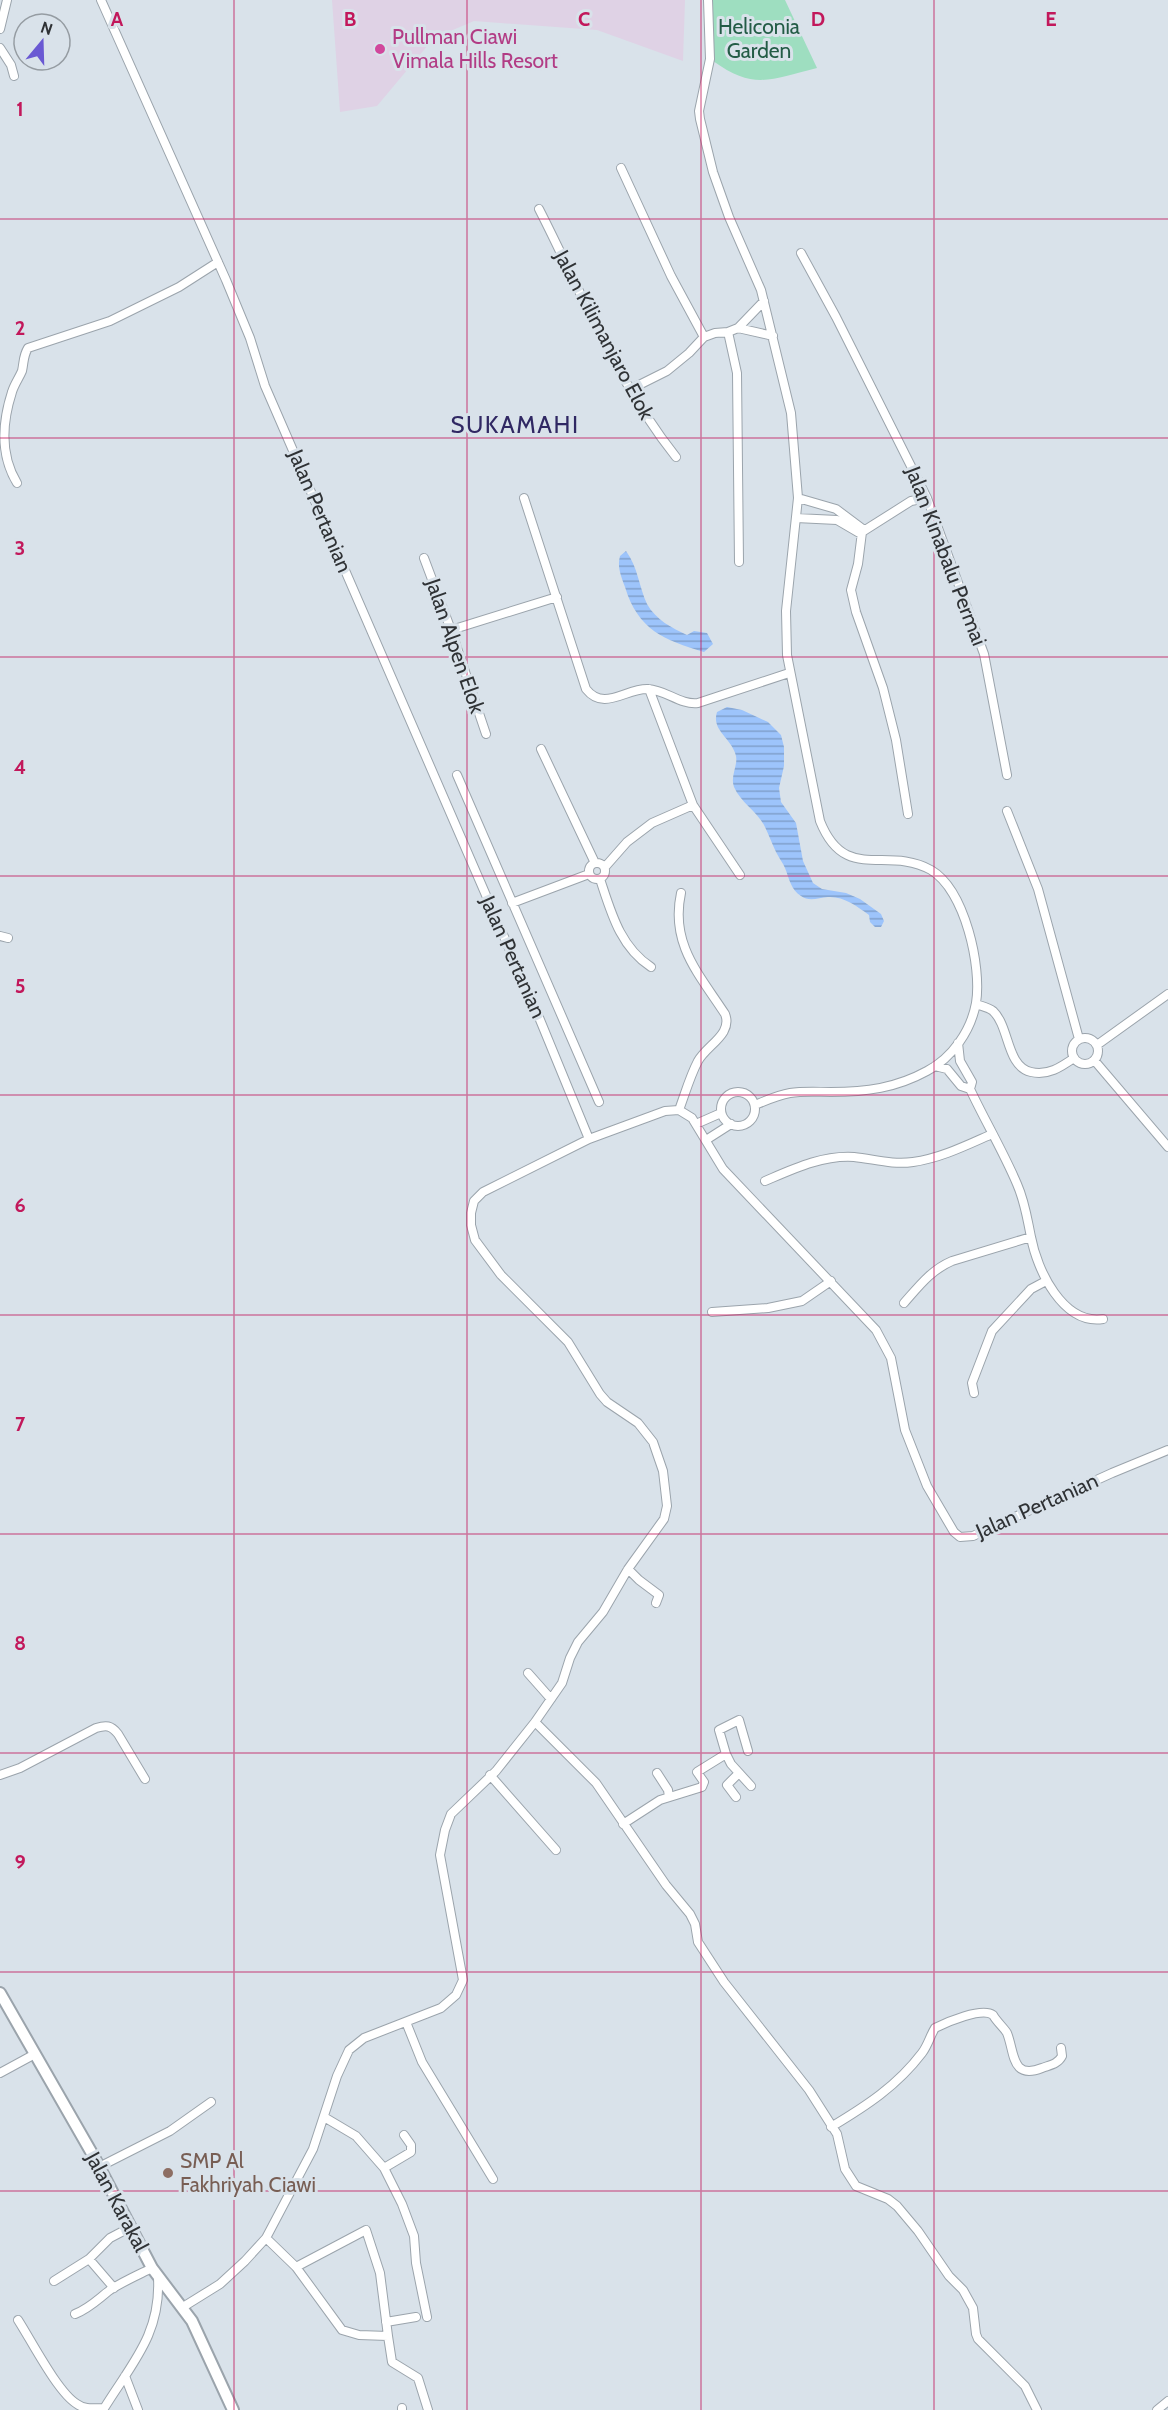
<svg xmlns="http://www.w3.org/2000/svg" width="1168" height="2410" font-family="Cabin,sans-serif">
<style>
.commercial{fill:#dfd2e5}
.green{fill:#9edec0}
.water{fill:url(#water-rules)}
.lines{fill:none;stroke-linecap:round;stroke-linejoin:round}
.street-casing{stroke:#9ba4ac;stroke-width:10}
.secondary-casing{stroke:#9ba4ac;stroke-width:14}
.street{stroke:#fff;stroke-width:8}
.secondary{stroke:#fff;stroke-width:10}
.grid{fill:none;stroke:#c2185b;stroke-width:1.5;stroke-opacity:0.55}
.hotel-dot{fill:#d1479c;stroke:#d9e2ea;stroke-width:2}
.education-dot{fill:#8d6e63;stroke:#d9e2ea;stroke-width:2}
.labels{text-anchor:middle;stroke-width:6;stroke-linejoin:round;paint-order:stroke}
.park-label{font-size:21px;fill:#235c46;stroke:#d9e2ea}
.hotel-label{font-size:21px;fill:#b23c85;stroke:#d9e2ea;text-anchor:start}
.street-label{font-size:21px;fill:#2f3235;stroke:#d9e2ea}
.education-label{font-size:21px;fill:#785e54;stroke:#d9e2ea;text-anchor:start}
.quarter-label{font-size:24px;letter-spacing:1.5px;fill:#302863;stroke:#d9e2ea}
.grid-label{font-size:20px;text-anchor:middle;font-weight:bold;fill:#c2185b;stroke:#d9e2ea;stroke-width:6;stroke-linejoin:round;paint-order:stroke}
</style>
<defs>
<pattern id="water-rules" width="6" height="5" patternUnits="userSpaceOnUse" patternTransform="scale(1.5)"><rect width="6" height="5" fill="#9dc4fb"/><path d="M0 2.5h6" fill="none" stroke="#80a0cc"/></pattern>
</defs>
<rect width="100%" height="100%" fill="#d9e2ea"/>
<path class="commercial" d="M332,0H685L683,61L597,30L474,21L434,38L377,106L340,112Z"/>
<path class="green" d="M712,0H785L817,68C771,79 755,91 713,61Z"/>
<path class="water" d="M626,551C638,567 639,587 647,604C656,620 672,628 687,635L694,631L707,633L713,644L704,652C664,640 638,630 625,587C621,576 617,567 620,556Z
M727,707L742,710L768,722L781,735L784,747V766L779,788L781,802L796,823L803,861L813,883L822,889L846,893L860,899L881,914L884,921L881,927H875L870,922L869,915C857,906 843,896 828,897C818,898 809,902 801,896C791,890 789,878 785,868C783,863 779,858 776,852C772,844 769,835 765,827C757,811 741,803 734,787C730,776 738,766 736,756C732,738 711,731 717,712Z"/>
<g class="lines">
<g class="street-casing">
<path id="street" d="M101,0L226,280L250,338L265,386L538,1015L589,1139
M708,0L710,59L699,111L700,119L713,172L729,217L761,290L791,413L798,498L786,611L787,655L820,821C845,884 886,845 931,870C965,890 982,967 976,1003C971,1031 952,1058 927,1071C896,1088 866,1092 831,1092C817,1092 803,1091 790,1093C778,1095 767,1100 755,1105
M0,29L7,0
M0,48L11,65L14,76
M621,168L671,276L704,337
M539,209C582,293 617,383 676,457
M801,253L836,317L927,498L984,654L1007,775
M738,328L773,336
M728,332L737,373L739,562
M629,390L667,371L689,353L704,337L715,333L728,332L738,328L764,301
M17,483C0,455 2,423 12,392C14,385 19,378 22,371C24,362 23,356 28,348L110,321L179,287L218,262
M524,498L586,689C604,712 626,688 648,689C666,690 680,705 698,703L789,673
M798,498L836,509L864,530
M796,518L837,520L861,534
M424,558L451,630L486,734
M451,630L557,597
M649,689L693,805L740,875
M541,749L595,863
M457,775L599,1102
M1007,811L1038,889L1079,1039
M908,814L896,740L883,688L856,612L851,590L858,564L862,532L911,501L927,498
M589 871a8 8 0 1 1 16 0a8 8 0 1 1-16 0Z
M605,867L627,842L652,823L693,805
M600,879C611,912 620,947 651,967
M512,903L589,874
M0,936L8,938
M976,1004C981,1006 988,1007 993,1011C1010,1027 1006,1066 1031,1072C1048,1076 1061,1067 1074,1058
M1072 1051a13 13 0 1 1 26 0a13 13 0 1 1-26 0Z
M958,1043L960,1061L972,1082L970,1089C985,1121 1003,1151 1017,1184C1025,1202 1027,1218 1031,1237C1037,1270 1063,1325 1103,1319
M1097,1045L1168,994
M1094,1060L1168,1147
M935,1066L947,1069L961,1086L970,1089
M721 1109a17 17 0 1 1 34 0a17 17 0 1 1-34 0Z
M679,1110C685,1094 690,1076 698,1061C707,1045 733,1034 725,1014C699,974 670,944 681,893
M696,1124L721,1113
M706,1140L731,1124
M765,1181C793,1169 822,1155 854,1157C874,1159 892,1165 913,1162C941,1158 967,1145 992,1134
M904,1303C919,1286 931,1270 952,1261L1031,1237
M712,1312L768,1308L802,1301L831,1281
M974,1393L972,1383L992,1331L1031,1289L1046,1281
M628,1569L639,1580L659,1595L656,1603
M528,1673L551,1699
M535,1722L596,1783L666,1885L690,1914L695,1924L698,1942L724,1982L809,2090L837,2134L845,2169L856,2186L888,2199L897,2206L918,2231L949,2276L963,2290L973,2308L976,2334L978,2339L1025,2386L1037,2410
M726,1754L731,1764L751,1786
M657,1773L668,1790L669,1797
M0,1775L20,1768L96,1728C106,1725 111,1725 118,1734L145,1779
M490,1775L556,1850
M736,1797L727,1785L739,1773
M623,1824L660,1800L702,1787L704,1782L697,1772L726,1754L719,1730L739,1720L748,1751
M406,2022L422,2062L493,2179
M0,2073L35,2054
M324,2117L356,2136L384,2168L402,2204L414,2236L416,2263L427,2317
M831,2127C866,2106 897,2086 922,2053C928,2045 930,2036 935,2028C947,2022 982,2007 993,2015C997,2022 1005,2029 1007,2033C1015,2053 1011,2080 1042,2068C1050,2065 1058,2064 1062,2056L1061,2048
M99,2167L170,2131L211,2102
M384,2168L411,2152V2145L404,2135
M266,2238L296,2267L342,2330L359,2335L388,2336L392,2362L418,2378L428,2410
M89,2259L110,2238L131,2227
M296,2267L366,2230L380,2273L388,2336
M54,2281L89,2259L114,2288
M183,2307L220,2284L245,2261L266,2238L313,2149L337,2076L349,2050L364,2038L441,2008L456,1995L463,1980L440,1855L445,1830L451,1814L496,1771L535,1722L562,1683L570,1658L578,1642L603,1612L628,1569L664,1519L667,1506L663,1471L653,1442L638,1423L607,1402L600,1394L568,1342L501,1275L475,1240L471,1225V1213L474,1201L483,1192L589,1139L665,1111L679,1110L692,1118L723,1169L876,1330L891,1358L905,1430L927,1486L954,1532L960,1537L973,1536L1112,1473L1168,1450
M75,2314C90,2308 98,2299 110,2290C124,2281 138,2275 152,2268
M18,2320C31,2340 58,2393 77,2404C85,2410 94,2408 104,2408
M386,2322L416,2317
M125,2376L138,2410
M402,2408V2410
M103,2410C131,2364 161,2335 158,2278
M1157,2410L1168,2401"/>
</g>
<g class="secondary-casing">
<path id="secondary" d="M0,1993L94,2157L152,2268L192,2321L233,2410"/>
</g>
<use href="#street" class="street"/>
<use href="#secondary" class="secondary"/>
</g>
<path class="grid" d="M234,0V2410M467,0V2410M701,0V2410M934,0V2410M0,219H1168M0,438H1168M0,657H1168M0,876H1168M0,1095H1168M0,1315H1168M0,1534H1168M0,1753H1168M0,1972H1168M0,2191H1168"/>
<circle class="hotel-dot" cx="380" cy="49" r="6"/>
<circle class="education-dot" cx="168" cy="2173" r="6"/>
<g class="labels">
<g class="park-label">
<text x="759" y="34">Heliconia<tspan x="759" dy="24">Garden</tspan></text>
</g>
<g class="hotel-label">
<text x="392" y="44">Pullman Ciawi<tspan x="392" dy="24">Vimala Hills Resort</tspan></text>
</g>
<g class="street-label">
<text transform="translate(604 335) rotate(62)" y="7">Jalan Kilimanjaro Elok</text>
<text transform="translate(320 511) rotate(67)" y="7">Jalan Pertanian</text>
<text transform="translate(946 556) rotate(69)" y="7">Jalan Kinabalu Permai</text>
<text transform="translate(455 646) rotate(71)" y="7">Jalan Alpen Elok</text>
<text transform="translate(513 957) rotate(66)" y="7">Jalan Pertanian</text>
<text transform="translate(1037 1506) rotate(-24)" y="7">Jalan Pertanian</text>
<text transform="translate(117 2202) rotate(62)" y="7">Jalan Karakal</text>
</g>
<g class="education-label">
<text x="180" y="2168">SMP Al<tspan x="180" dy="24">Fakhriyah Ciawi</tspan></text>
</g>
<g class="quarter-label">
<text x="515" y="433">SUKAMAHI</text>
</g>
</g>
<g class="grid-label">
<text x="117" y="26">A</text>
<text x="350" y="26">B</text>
<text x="584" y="26">C</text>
<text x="818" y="26">D</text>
<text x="1051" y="26">E</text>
<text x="20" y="116">1</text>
<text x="20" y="335">2</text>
<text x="20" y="555">3</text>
<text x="20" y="774">4</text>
<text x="20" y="993">5</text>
<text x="20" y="1212">6</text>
<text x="20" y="1431">7</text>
<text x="20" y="1650">8</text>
<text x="20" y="1869">9</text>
</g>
<g transform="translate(42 42) rotate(19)"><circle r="28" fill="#d9e2ea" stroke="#959ca2" stroke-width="1.5"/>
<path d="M0-4.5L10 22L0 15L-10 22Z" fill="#6a59d3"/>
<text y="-9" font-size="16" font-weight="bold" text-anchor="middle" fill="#2f3235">N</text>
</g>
</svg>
